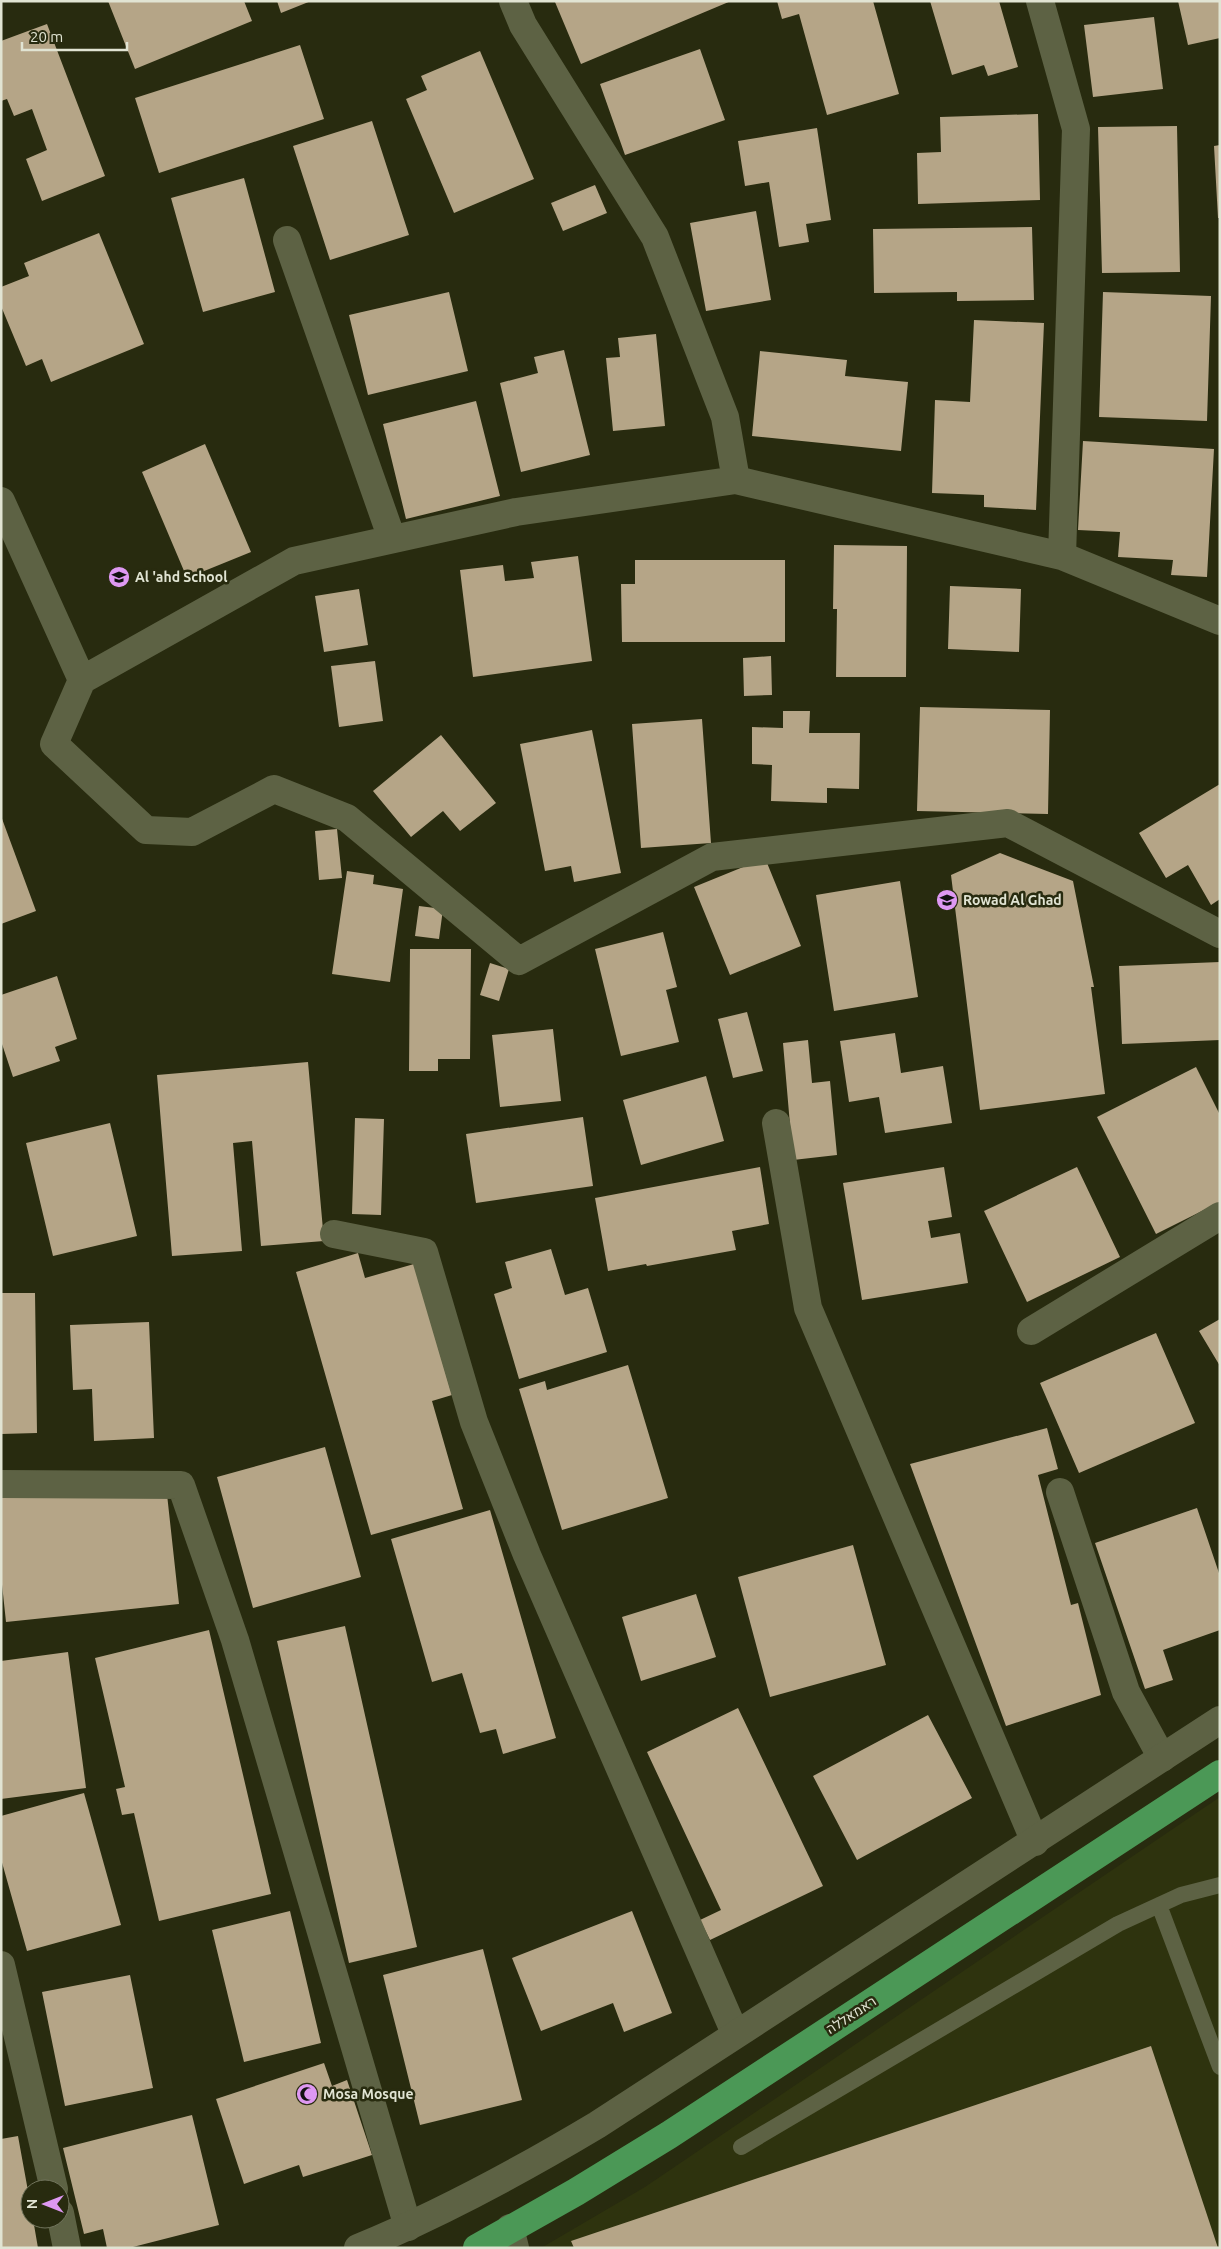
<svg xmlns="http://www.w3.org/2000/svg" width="1221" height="2249" font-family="Ubuntu,Heebo,sans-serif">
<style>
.built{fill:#2e330e}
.building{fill:#b5a587}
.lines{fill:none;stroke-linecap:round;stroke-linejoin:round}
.lane{stroke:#5d6244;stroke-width:16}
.street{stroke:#5d6244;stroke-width:28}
.secondary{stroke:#5d6244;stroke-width:28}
.highway{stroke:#4b9856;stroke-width:28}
.labels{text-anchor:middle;stroke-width:5;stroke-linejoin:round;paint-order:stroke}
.poi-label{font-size:14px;font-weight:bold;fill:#e1e4d3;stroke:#282b0f;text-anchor:start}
.street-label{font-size:14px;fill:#e1e4d3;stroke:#282b0f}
</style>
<rect width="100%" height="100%" fill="#282b0f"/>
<path class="built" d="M1220,1797V2248H541L645,2187Z"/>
<path class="building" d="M108,1H244L252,21L135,69Z
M277,1H311L281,13Z
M557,1H731L581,64L555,2Z
M777,1H873L899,94L827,115L799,14L782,19Z
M930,1H999L1018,67L988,76L984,65L952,75Z
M1178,1H1220V38L1188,45Z
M1154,17L1163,89L1093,97L1084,25Z
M47,24L105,176L42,201L26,159L47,150L32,109L14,116L7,99L1,101V41Z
M300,45L324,119L159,173L135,98Z
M700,49L725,120L625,155L600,84Z
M480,51L534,179L454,213L406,99L427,90L421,76Z
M1038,114L1040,200L918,204L917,153L941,152L940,117Z
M372,121L409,235L330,260L293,146Z
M1177,126L1180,272L1102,273L1098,127Z
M817,128L831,220L806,224L809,242L779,247L769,182L745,186L738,141Z
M1220,145V218H1218L1214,146Z
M244,178L275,292L203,312L171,198Z
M595,185L607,213L563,231L551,203Z
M756,211L771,300L706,311L690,223Z
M1032,227L1034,300L957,301V292L874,293L873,229Z
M99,233L144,344L51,382L42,359L26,366L1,306V287L29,276L24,263Z
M449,292L468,371L368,395L349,315Z
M1103,292L1211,296L1207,421L1099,417Z
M974,320L1044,323L1036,510L984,507V495L932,493L935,400L970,402Z
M656,334L665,426L613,431L606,358L620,357L618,338Z
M564,350L590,455L521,472L500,383L538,373L534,357Z
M760,351L847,360L845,376L908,382L901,451L752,436Z
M476,401L500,496L406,519L383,424Z
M1083,441L1214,449L1207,577L1171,575L1173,560L1118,557L1120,532L1078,530Z
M205,444L251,552L187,578L142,472Z
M834,545L907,546L906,677H836L837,609H833Z
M578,556L592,661L473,677L460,570L503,565L505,581L534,578L531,562Z
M635,560H785V642H622L621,584H635Z
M950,586L1021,589L1019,652L948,649Z
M359,589L368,645L324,652L315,596Z
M771,656L772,695L744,696L743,658Z
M375,661L383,721L339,727L331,666Z
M920,707L1050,710L1048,814L917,811Z
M783,711H810L809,733H860L859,789L827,788V803L771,801L772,765L752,764V727L783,728Z
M702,719L711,843L641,848L632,724Z
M592,730L621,873L574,882L571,866L545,871L520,744Z
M441,735L496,803L460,831L443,811L411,837L373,791Z
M1220,784V899L1211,905L1188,865L1166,878L1139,833Z
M1,816L36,911L1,924Z
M337,829L342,878L319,880L315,831Z
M1000,853L1073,881L1094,987H1091L1105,1094L980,1110L951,875Z
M765,858L801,946L730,975L694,887Z
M347,871L374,875L373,884L403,889L390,982L332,974Z
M900,881L918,997L834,1011L816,895Z
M419,906L443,909L439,939L415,936Z
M663,932L677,987L666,990L679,1042L621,1056L595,949Z
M410,949H471L470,1059H438V1071H409Z
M1220,962V1040L1122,1044L1119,966Z
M490,963L509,969L499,1001L480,995Z
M57,976L77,1039L55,1047L60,1061L13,1077L1,1041V995Z
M747,1012L763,1071L733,1078L718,1019Z
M553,1029L561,1101L500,1107L492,1035Z
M895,1033L901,1073L943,1066L952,1123L885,1133L879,1097L849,1102L840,1041Z
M808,1040L812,1083L830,1081L837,1155L793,1160L783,1043Z
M308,1062L324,1241L261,1246L252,1141L233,1143L242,1251L172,1256L157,1075Z
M1196,1067L1220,1115V1202L1156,1234L1097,1117Z
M706,1076L724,1141L641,1165L623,1100Z
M583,1117L593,1186L476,1203L466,1134Z
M355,1118L384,1119L381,1215L352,1214Z
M110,1123L137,1236L53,1256L26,1143Z
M760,1167L769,1224L732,1231L736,1250L647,1266L646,1264L608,1271L595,1198Z
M944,1167L952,1217L928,1221L931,1238L960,1233L968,1283L862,1300L843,1183Z
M1077,1167L1120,1257L1027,1302L984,1211Z
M551,1249L565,1295L588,1288L607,1352L519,1379L494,1294L512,1288L505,1262Z
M358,1253L365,1278L414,1264L452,1395L432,1401L463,1509L371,1535L296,1272Z
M1,1293H35L37,1433L1,1434Z
M1220,1319V1366L1199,1331Z
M149,1322L154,1438L94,1441L92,1389L73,1390L70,1325Z
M1156,1333L1195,1423L1079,1473L1040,1383Z
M628,1365L668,1498L562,1530L519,1389L545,1381L547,1390Z
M1047,1428L1058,1469L1038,1475L1071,1605L1078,1603L1101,1695L1006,1726L910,1464Z
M325,1447L361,1577L253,1608L217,1477Z
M166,1485L179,1604L6,1622L1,1575V1489Z
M1197,1508L1220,1576V1630L1163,1650L1173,1680L1145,1689L1095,1543Z
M490,1510L556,1738L503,1754L496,1729L480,1733L462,1673L432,1682L391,1539Z
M853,1545L886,1665L770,1697L738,1577Z
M696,1594L716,1657L641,1681L622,1617Z
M345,1626L417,1947L349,1963L277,1641Z
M209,1630L271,1894L159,1921L134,1813L122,1815L116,1789L125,1787L95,1658Z
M68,1652L86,1788L1,1799V1661Z
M738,1708L823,1886L710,1940L700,1920L721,1910L647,1752Z
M928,1715L972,1798L857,1860L813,1776Z
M84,1793L121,1925L27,1951L1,1859V1816Z
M290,1911L321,2043L244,2062L212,1930Z
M632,1911L672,2013L624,2032L613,2003L541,2031L512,1958Z
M483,1949L522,2100L420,2125L383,1975Z
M130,1975L153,2088L65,2106L42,1992Z
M1151,2046L1218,2248H574L571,2241Z
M324,2063L332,2086L347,2080L372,2155L303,2177L299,2165L244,2184L216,2099Z
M192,2115L219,2225L129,2248H107L103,2229L84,2234L63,2148Z
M18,2136L30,2202V2219H33L38,2248H1V2139Z"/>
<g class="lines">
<path class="lane" d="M1159,1905L1220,2067
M741,2147L1118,1924L1181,1895L1220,1885"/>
<path class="street" d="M513,1L523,25L655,237L725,417L736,480
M1040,1L1076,129L1062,556
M287,240L392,539
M1,501L82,680
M1220,621L1062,556L736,480L516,512L294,561L82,680L54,744L146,830L192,832L274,789L347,818L519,961L712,857L1008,823L1220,934
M776,1123L808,1308L1035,1842
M334,1234L424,1252L474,1422L527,1555L735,2033
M1031,1331L1220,1216
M1,1484L181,1485L235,1640L408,2227
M1060,1492L1126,1692L1162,1758
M1,1965L54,2189
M60,2213L67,2248
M510,2228L515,2248"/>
<path class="secondary" d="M358,2248C441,2214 520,2171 597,2125L1220,1720"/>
<path class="highway" d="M477,2248L576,2192L669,2135L1220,1774"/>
</g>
<defs>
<g id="school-disc" transform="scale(1.125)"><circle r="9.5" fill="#de98f2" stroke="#282b0f"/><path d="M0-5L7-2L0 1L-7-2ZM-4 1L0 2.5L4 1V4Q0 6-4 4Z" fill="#111"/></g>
<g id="mosque-disc" transform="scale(1.125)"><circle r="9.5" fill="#de98f2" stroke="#282b0f"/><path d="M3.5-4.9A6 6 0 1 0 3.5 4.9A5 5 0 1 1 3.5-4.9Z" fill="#111"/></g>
</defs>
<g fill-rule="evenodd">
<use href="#school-disc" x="119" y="577"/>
<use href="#school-disc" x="947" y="900"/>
<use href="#mosque-disc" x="307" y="2094"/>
</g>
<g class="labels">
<g class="poi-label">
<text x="135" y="582">Al 'ahd School</text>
<text x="963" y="905">Rowad Al Ghad</text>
<text x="323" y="2099">Mosa Mosque</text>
</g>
<g class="street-label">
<text transform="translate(851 2015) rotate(-33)" y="5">ראמאללה</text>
</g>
</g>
<rect width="1221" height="2249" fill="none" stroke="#e1e4d3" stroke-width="5"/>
<g transform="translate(45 2204) rotate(270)"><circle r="24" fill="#282b0f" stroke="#72755d"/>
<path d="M0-4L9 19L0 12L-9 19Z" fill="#de98f2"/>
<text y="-8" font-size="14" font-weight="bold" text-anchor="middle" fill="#e1e4d3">N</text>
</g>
<path d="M22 42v8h105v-8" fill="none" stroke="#e1e4d3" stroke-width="2.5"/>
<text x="30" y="42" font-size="15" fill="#e1e4d3" stroke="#282b0f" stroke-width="4" paint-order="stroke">20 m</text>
</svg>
